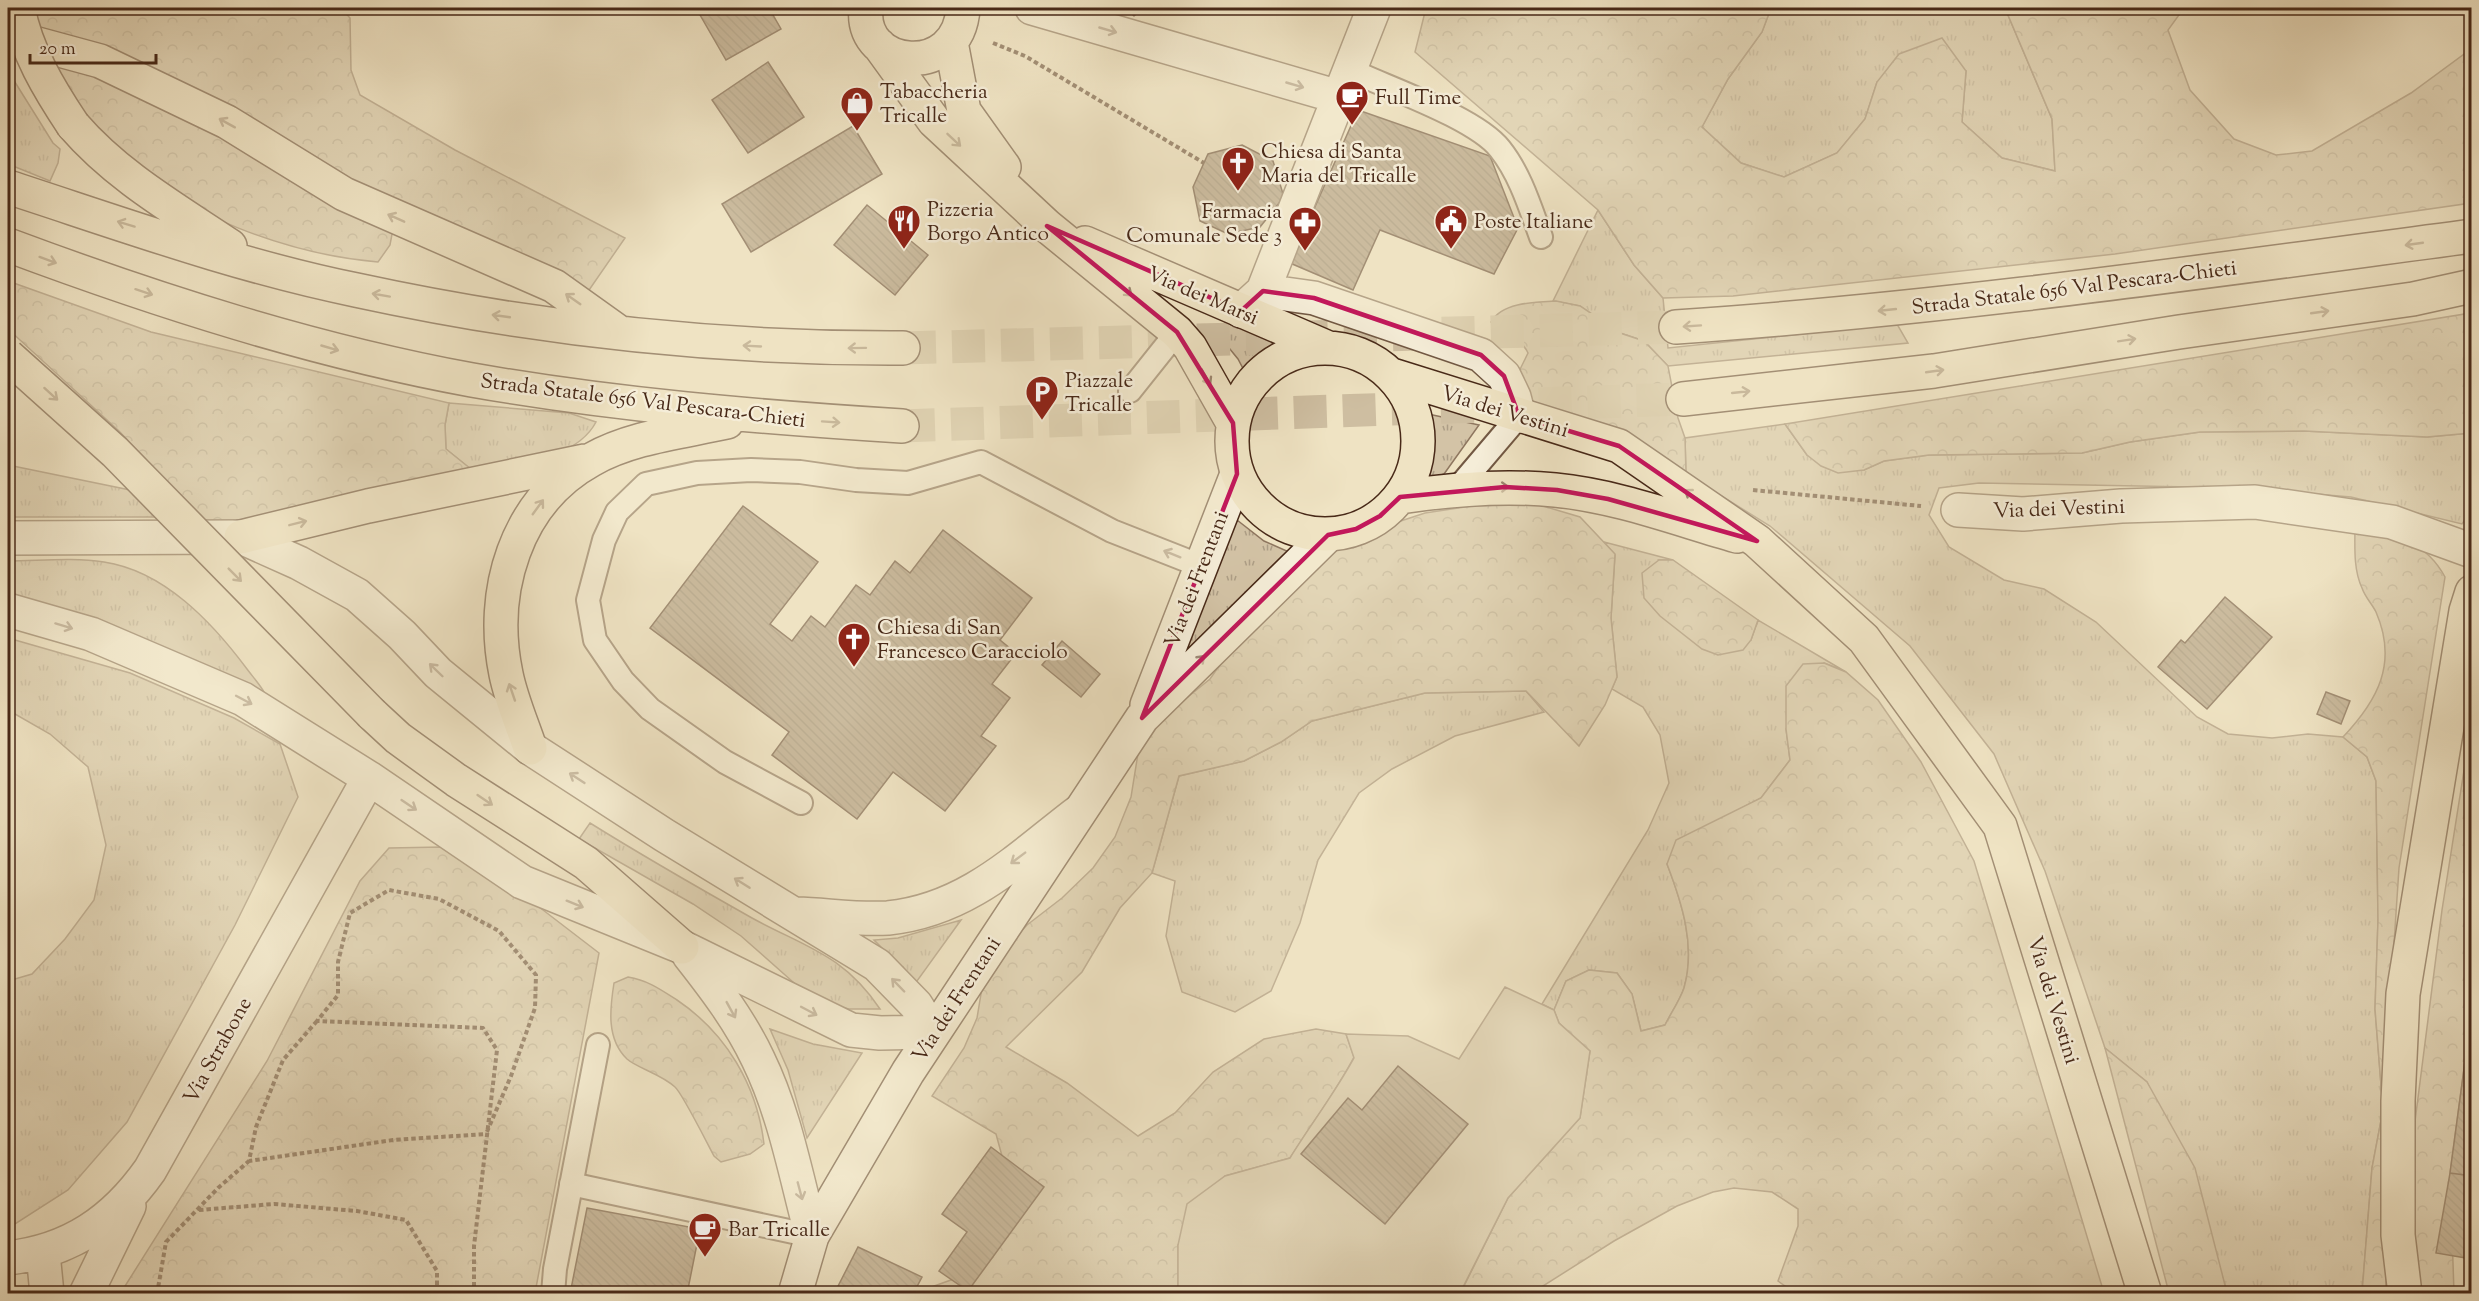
<svg xmlns="http://www.w3.org/2000/svg" width="2479" height="1301" font-family="'Sorts Mill Goudy',serif">
<style>
.grass{fill:url(#grass-tufts);stroke:#8e765f;stroke-width:1.5}
.forest{fill:url(#forest-crowns);stroke:#8e765f;stroke-width:1.5}
.garden{fill:#d3c3a6;stroke:#8e765f;stroke-width:1.5}
.building{fill:url(#building-back-hatch);stroke:#482918;stroke-width:1.5}
.lines{fill:none;stroke-linecap:round;stroke-linejoin:round}
.trunk-tunnel{stroke:#cebea1;stroke-width:33;stroke-dasharray:33 16;stroke-linecap:butt}
.service-casing{stroke:#725843;stroke-width:26}
.minor-casing{stroke:#725843;stroke-width:36}
.secondary-casing{stroke:#482918;stroke-width:36}
.primary-casing{stroke:#482918;stroke-width:36}
.trunk-casing{stroke:#482918;stroke-width:36}
.path{stroke:#482918;stroke-width:4;stroke-dasharray:4.5 3;stroke-linecap:butt}
.service{stroke:#f5edd8;stroke-width:22}
.minor{stroke:#f5edd8;stroke-width:33}
.secondary{stroke:#f5edd8;stroke-width:33}
.primary{stroke:#efe3c3;stroke-width:33}
.trunk{stroke:#efe3c3;stroke-width:33}
.trunk-bridge-casing{stroke:#482918;stroke-width:36;stroke-linecap:butt}
.trunk-bridge{stroke:#efe3c3;stroke-width:33}
.oneway{stroke:#9e8b78}
.oneway2{stroke:#9c866e}
.marked{fill:none;stroke:#c2185b;stroke-width:4.5;stroke-linejoin:round}
.labels{text-anchor:middle;stroke-width:5;stroke-linejoin:round;paint-order:stroke}
.poi-label{font-size:21px;fill:#482918;stroke:#f5edd8;text-anchor:start}
.street-label{font-size:21px;fill:#482918;stroke:#f5edd8}
</style>
<defs>
<pattern id="grass-tufts" width="24" height="20" patternUnits="userSpaceOnUse" patternTransform="scale(1.5)"><rect width="24" height="20" fill="#d3c3a6"/><path d="M3 7l-1-3M5 7V3M7 7l1-3M15 17l-1-3M17 17v-4M19 17l1-3" fill="none" stroke="#ad9e86"/></pattern>
<pattern id="forest-crowns" width="20" height="18" patternUnits="userSpaceOnUse" patternTransform="scale(1.5)"><rect width="20" height="18" fill="#d3c3a6"/><path d="M2 6a3 3 0 1 1 6 0M12 15a3 3 0 1 1 6 0" fill="none" stroke="#ad9e86"/></pattern>
<pattern id="building-back-hatch" width="6" height="6" patternUnits="userSpaceOnUse" patternTransform="scale(1.5)"><rect width="6" height="6" fill="#9f8a71"/><path d="M-1 5l2 2M0 0l6 6M5-1l2 2" fill="none" stroke="#84715c"/></pattern>
</defs>
<rect width="100%" height="100%" fill="#efe3c3"/>
<filter id="stains"><feTurbulence type="fractalNoise" baseFrequency=".00333" numOctaves="4"/><feColorMatrix values="0 0 0 0 .2 0 0 0 0 .09 0 0 0 0 .02 0 0 0 .5 -.17"/></filter>
<radialGradient id="worn" r=".72"><stop offset=".6" stop-color="#630" stop-opacity="0"/><stop offset="1" stop-color="#630" stop-opacity=".3"/></radialGradient>
<path class="grass" d="M1771,8H2005L2052,119L2055,171L2002,158L1962,122L1966,71L1877,82L1865,119L1837,153L1784,177L1741,163L1702,127L1728,79L1762,32Z
M8,71L53,143L60,149L58,163L50,181L8,164Z
M1598,210L1634,265L1663,298L1668,348L1897,324L1908,343L1668,366L1644,341L1620,333L1580,306L1553,301Z
M1229,319L1289,350L1261,366L1249,380L1238,359L1216,332Z
M449,403L569,413L596,422C576,460 516,464 477,474L446,449L445,425Z
M1419,412L1479,425L1444,474L1424,481V430Z
M1785,424L1807,455L1864,470L1884,461L1929,455L2082,453L2130,442L2200,432L2304,431L2427,437L2471,433V511L2462,524L2351,497L2244,488L1979,483L1939,488L1929,515L1949,547L2004,580L2044,589L2096,622L2197,717L2228,734L2272,738L2308,734L2343,737L2367,757L2376,781L2378,920L2375,1009L2383,1110L2372,1168L2362,1293H2227L2214,1248L2147,1082L2105,1048L2045,871L1994,754L1910,646L1770,526L1686,474L1685,438Z
M8,465L130,490L157,517H8Z
M1237,520L1264,541L1289,552L1168,680Z
M1604,542L1673,560H1659L1751,640L1758,620L1846,672L1824,663L1786,729L1790,760L1761,798L1725,817L1667,864C1682,903 1696,946 1684,988C1680,1000 1671,1013 1665,1025L1641,1031L1632,994L1617,973L1589,970L1566,981L1554,1010L1542,1004L1648,830L1669,783L1660,735L1643,707L1612,689L1617,677L1611,618L1615,555Z
M8,561C38,561 73,557 104,562C164,571 212,622 247,669C256,681 266,691 271,707L8,600Z
M8,638L130,673L234,718L280,744L298,797L235,925L127,1122L68,1190L15,1224L8,1222V981L32,974L65,939L94,900L106,845L88,767L50,734L8,710Z
M1526,691L1544,712L1455,736L1392,769L1359,793L1318,860L1300,923L1271,991L1235,1012L1182,992L1166,936L1175,881L1152,873L1179,776L1244,761L1281,742L1312,721L1425,693Z
M590,823C643,856 697,887 752,918C805,947 843,954 880,1009H849L823,1003L802,990L741,936L693,904L579,839Z
M961,920L912,988L897,963L874,940L898,938Z
M770,1029L813,1044L862,1053L807,1138L788,1070Z"/>
<path class="forest" d="M32,8H341L350,18L351,70L360,95L455,150L625,238L587,293L41,40Z
M1426,8H1771L1762,32L1728,79L1702,127L1741,163L1784,177L1837,153L1865,119L1877,82L1899,54L1942,38L1966,71L1962,122L2002,158L2055,171L2052,119L2005,8H2184L2168,30L2190,90L2234,139L2276,155L2312,151L2411,93L2467,52L2472,56L2471,203L2115,254L1733,296L1663,298L1634,265L1598,210L1415,52Z
M49,53L95,69L393,229L390,245L378,262C285,254 183,214 111,153C84,130 62,85 49,53Z
M8,281L151,332L449,403L445,425L446,449L477,474L212,530L119,431L8,329Z
M1556,301L1580,306L1620,333L1644,341L1668,366L1678,418L1685,438L1686,474L1505,400L1528,353C1521,337 1503,334 1491,322C1502,302 1536,302 1556,301Z
M2471,313V433L2427,437L2304,431L2200,432L2130,442L2082,453L1929,455L1884,461L1864,470L1838,473L1821,466L1807,455L1785,424Z
M1498,502L1533,503L1580,517L1615,554L1611,618L1617,677L1605,705L1579,746L1526,691L1425,693L1312,721L1281,742L1244,761L1179,776L1152,873L1120,908L1082,972L1006,1047L1067,1083L1138,1136L1175,1113L1213,1072L1264,1039L1316,1029L1346,1034L1354,1057C1335,1093 1311,1124 1290,1158L1225,1176L1178,1245V1293L912,1294L962,1276L993,1257L1006,1210L1002,1156L996,1134L932,1096L964,1048L977,1018L982,988L1004,950L1027,925L1062,898L1093,868L1115,837L1131,797L1140,741L1158,721L1210,679L1248,625L1343,540L1425,513Z
M2355,524C2393,534 2425,540 2445,577L2399,868L2383,1110L2386,1293H2362L2372,1168L2383,1110L2375,1009L2378,920L2376,781L2367,757L2343,737C2378,700 2398,663 2376,612C2372,604 2365,597 2362,588C2353,569 2355,545 2355,524Z
M1659,560H1673L1758,620L1751,640L1743,650L1718,655L1702,649L1660,616L1644,598L1642,573Z
M1824,663L1846,672L1878,700L1921,762L1974,861L2104,1293H1795L1778,1281L1798,1226V1209L1772,1192L1734,1188L1713,1192L1677,1206L1614,1241L1532,1293L1460,1294L1508,1198L1580,1118L1590,1051L1559,1023L1554,1010L1566,981L1589,970L1617,973L1632,994L1641,1031L1665,1025C1671,1013 1680,1000 1684,988C1696,946 1682,903 1667,864L1676,840L1761,798L1790,760L1786,729V686L1803,664Z
M2471,726L2472,1009L2450,1173L2454,1293L2412,1294L2408,1176L2442,910Z
M442,847L504,880L599,953L535,1293L120,1294L267,1061L360,881L389,848Z
M628,977C647,980 660,989 677,1000C726,1033 757,1085 764,1144L750,1154L721,1162L714,1156C707,1143 682,1093 675,1087C661,1074 637,1068 627,1059C606,1039 610,1008 614,983Z
M2105,1048L2147,1082L2195,1168L2227,1293H2169Z"/>
<path class="garden" d="M1505,987L1554,1010L1559,1023L1590,1051L1580,1118L1508,1198L1460,1293L1178,1294V1245L1187,1204L1225,1176L1290,1158C1311,1124 1335,1093 1354,1058L1346,1034L1408,1036L1459,1059Z"/>
<path class="building" d="M696,8H769L781,29L726,60Z
M1126,8H1143L1134,16Z
M768,62L804,117L748,153L712,100Z
M1358,110L1490,156L1518,228L1494,274L1380,230L1353,290L1290,263Z
M853,126L882,174L751,252L722,204Z
M1242,145L1273,161L1284,197L1260,227L1228,234L1200,221L1193,187L1208,154Z
M867,205L928,255L895,295L834,245Z
M743,506L818,562L770,624L792,641L811,616L825,627L856,585L870,595L895,561L910,573L943,530L1032,598L1000,640L1016,653L992,684L1010,698L981,736L996,746L945,811L893,772L857,819L772,755L789,732L650,628Z
M2225,597L2272,637L2207,709L2158,667L2181,640L2185,643Z
M1062,641L1100,674L1081,697L1042,665Z
M2326,692L2350,701L2341,724L2317,714Z
M2472,1009V1176L2450,1173Z
M1398,1066L1468,1124L1385,1224L1301,1154L1348,1098L1362,1110Z
M991,1147L1044,1187L968,1291L939,1271L967,1232L942,1214Z
M2450,1173L2472,1176V1259L2436,1253Z
M587,1208L700,1229L687,1294H570Z
M858,1247L922,1277L913,1294H834Z"/>
<g class="lines">
<path class="trunk-tunnel" d="M903,348L1676,327
M902,426L1683,399"/>
<g class="service-casing">
<path id="service" d="M1350,70C1388,88 1476,118 1500,149C1520,174 1530,207 1541,237
M1130,391L1177,332
M1457,489L1519,416
M801,803L725,762L650,709L623,681L595,640L588,600L604,540L617,512L646,484L697,473L751,470L800,472L856,480L908,483L981,462L1112,531L1201,566
M571,1184L812,1236
M553,1294L555,1269L598,1045"/>
</g>
<g class="minor-casing">
<path id="minor" d="M1032,8L1339,97
M1263,291L1314,298L1481,355L1504,376L1514,397L1519,416
M1241,311L1263,291L1374,8
M1958,510L2023,514L2121,506L2255,502L2392,522L2472,551
M8,538L241,537L299,563L357,595L402,635L438,673L530,748L664,835L877,965L916,1005L933,1032
M8,610L91,634L243,699L369,778L522,882L682,947L851,1030L880,1033L933,1032
M797,914C827,915 859,920 888,918C967,910 1017,859 1077,813
M689,955C715,988 740,1021 758,1059C785,1114 796,1177 812,1236
M43,1253L47,1294
M8,1258C70,1251 114,1221 150,1170L369,778
M86,1294L129,1206"/>
</g>
<g class="secondary-casing">
<path id="secondary" d="M1147,705L1237,474
M795,1294L812,1236L908,1072L1142,718L1328,535"/>
</g>
<g class="primary-casing">
<path id="primary" d="M866,8C859,70 959,80 963,8
M951,42L964,111L1004,167
M879,45L934,121L1047,226L1177,332L1190,347L1233,423
M1085,243L1326,347
M1232 441a93 93 0 1 1 186 0a93 93 0 1 1-186 0Z
M1392,375L1619,446L1757,541L1864,639L2000,826L2145,1294
M1400,497C1452,489 1503,485 1555,490C1617,496 1677,519 1737,536
M2405,1294L2398,1235V1101L2403,994L2466,611L2472,592"/>
</g>
<g class="trunk-casing">
<path id="trunk" d="M8,36L100,61L227,122L344,194L554,286L617,331
M73,125C117,176 175,209 230,246
M8,187C122,224 238,266 356,290C536,329 719,349 903,348
M8,245C158,301 314,351 472,380C614,405 758,417 902,426
M1676,327C1943,309 2207,271 2472,236
M1683,399L1934,371L2179,332L2413,299L2472,286
M241,537L368,506L585,461
M372,714L398,738L456,780L586,863L682,947
M530,748C522,724 511,699 506,674C489,592 515,502 591,460C631,437 682,432 727,422"/>
</g>
<path class="path" d="M993,43L1025,56L1204,163
M1753,490L1921,506
M317,1021L283,1060L256,1127L249,1161L393,1140L486,1134
M199,1210L274,1204L357,1211L406,1220L437,1271V1294
M157,1294L166,1242L218,1188L249,1161
M474,1294V1246L497,1050L483,1028L317,1021L338,995V962L350,913L389,890L439,899L499,931L536,975L535,1008L511,1076L486,1134"/>
<use href="#service" class="service"/>
<use href="#minor" class="minor"/>
<use href="#secondary" class="secondary"/>
<use href="#primary" class="primary"/>
<use href="#trunk" class="trunk"/>
<g class="trunk-bridge-casing">
<path id="trunk-bridge" d="M18,8C26,51 49,89 73,125
M8,356L115,452L372,714"/>
</g>
<use href="#trunk-bridge" class="trunk-bridge"/>
</g>
<defs><path id="oneway-shaft" d="M-6 0H5M1.5-3L5.5 0L1.5 3" fill="none" stroke-width="1.6" stroke-linecap="round" stroke-linejoin="round" transform="scale(1.5)"/></defs>
<g class="oneway">
<use href="#oneway-shaft" transform="translate(1108 30) rotate(16)"/>
<use href="#oneway-shaft" transform="translate(1295 85) rotate(16)"/>
<use href="#oneway-shaft" transform="translate(1172 554) rotate(-158)"/>
<use href="#oneway-shaft" transform="translate(64 626) rotate(17)"/>
<use href="#oneway-shaft" transform="translate(1198 662) rotate(-45)"/>
<use href="#oneway-shaft" transform="translate(436 670) rotate(-136)"/>
<use href="#oneway-shaft" transform="translate(244 700) rotate(28)"/>
<use href="#oneway-shaft" transform="translate(577 778) rotate(-147)"/>
<use href="#oneway-shaft" transform="translate(409 805) rotate(34)"/>
<use href="#oneway-shaft" transform="translate(1018 858) rotate(143)"/>
<use href="#oneway-shaft" transform="translate(742 883) rotate(-148)"/>
<use href="#oneway-shaft" transform="translate(575 904) rotate(22)"/>
<use href="#oneway-shaft" transform="translate(898 985) rotate(-134)"/>
<use href="#oneway-shaft" transform="translate(731 1010) rotate(61)"/>
<use href="#oneway-shaft" transform="translate(809 1011) rotate(28)"/>
<use href="#oneway-shaft" transform="translate(800 1191) rotate(75)"/>
</g>
<g class="oneway2">
<use href="#oneway-shaft" transform="translate(227 123) rotate(-151)"/>
<use href="#oneway-shaft" transform="translate(954 140) rotate(43)"/>
<use href="#oneway-shaft" transform="translate(396 218) rotate(-156)"/>
<use href="#oneway-shaft" transform="translate(126 224) rotate(-163)"/>
<use href="#oneway-shaft" transform="translate(2414 244) rotate(172)"/>
<use href="#oneway-shaft" transform="translate(48 260) rotate(20)"/>
<use href="#oneway-shaft" transform="translate(1125 290) rotate(39)"/>
<use href="#oneway-shaft" transform="translate(144 292) rotate(18)"/>
<use href="#oneway-shaft" transform="translate(381 295) rotate(-170)"/>
<use href="#oneway-shaft" transform="translate(573 299) rotate(-145)"/>
<use href="#oneway-shaft" transform="translate(1887 310) rotate(174)"/>
<use href="#oneway-shaft" transform="translate(2320 312) rotate(-8)"/>
<use href="#oneway-shaft" transform="translate(501 316) rotate(-172)"/>
<use href="#oneway-shaft" transform="translate(1692 326) rotate(176)"/>
<use href="#oneway-shaft" transform="translate(2127 340) rotate(-9)"/>
<use href="#oneway-shaft" transform="translate(752 346) rotate(-177)"/>
<use href="#oneway-shaft" transform="translate(330 348) rotate(16)"/>
<use href="#oneway-shaft" transform="translate(857 348) rotate(179)"/>
<use href="#oneway-shaft" transform="translate(1935 371) rotate(-8)"/>
<use href="#oneway-shaft" transform="translate(1206 377) rotate(60)"/>
<use href="#oneway-shaft" transform="translate(1741 392) rotate(-6)"/>
<use href="#oneway-shaft" transform="translate(51 394) rotate(42)"/>
<use href="#oneway-shaft" transform="translate(831 422) rotate(4)"/>
<use href="#oneway-shaft" transform="translate(1500 487) rotate(-1)"/>
<use href="#oneway-shaft" transform="translate(1692 495) rotate(-145)"/>
<use href="#oneway-shaft" transform="translate(538 507) rotate(-54)"/>
<use href="#oneway-shaft" transform="translate(298 523) rotate(-14)"/>
<use href="#oneway-shaft" transform="translate(235 575) rotate(45)"/>
<use href="#oneway-shaft" transform="translate(512 692) rotate(-109)"/>
<use href="#oneway-shaft" transform="translate(485 800) rotate(34)"/>
</g>
<path d="M0 0H2479V1301H0ZM1047,226L1241,311L1263,291L1314,298L1481,355L1504,376L1519,416L1619,446L1757,541L1608,499L1557,490L1505,487L1400,497L1380,516L1356,529L1328,535L1142,718L1237,474L1233,423L1177,332Z" fill="#efe3c3" fill-opacity=".55" fill-rule="evenodd"/>
<path class="marked" d="M1047,226L1241,311L1263,291L1314,298L1481,355L1504,376L1519,416L1619,446L1757,541L1608,499L1557,490L1505,487L1400,497L1380,516L1356,529L1328,535L1142,718L1237,474L1233,423L1177,332Z"/>
<defs>
<g id="cafe-pin" transform="scale(1.725)"><path d="M0 17L-7.5 6A9.5 9.5 0 1 1 7.5 6Z" fill="#8f2418" stroke="#f5edd8"/><path d="M-5.5-4.5H6V0H3Q3 3.5 0 3.5H-2.5Q-5.5 3.5-5.5 0ZM3-3.2v2h1.7v-2ZM-6 4.5H4V6H-6Z" fill="#fff"/></g>
<g id="shop-pin" transform="scale(1.725)"><path d="M0 17L-7.5 6A9.5 9.5 0 1 1 7.5 6Z" fill="#8f2418" stroke="#f5edd8"/><path d="M-5-2.5h2.3a2.7 3.5 0 0 1 5.4 0H5L5.5 6h-11ZM-1.5-2.5h3a1.5 2.3 0 0 0-3 0Z" fill="#fff"/></g>
<g id="church-pin" transform="scale(1.725)"><path d="M0 17L-7.5 6A9.5 9.5 0 1 1 7.5 6Z" fill="#8f2418" stroke="#f5edd8"/><path d="M-1.2-6h2.4v3.5h3.3v2.4h-3.3V6h-2.4V-.1h-3.3v-2.4h3.3Z" fill="#fff"/></g>
<g id="restaurant-pin" transform="scale(1.725)"><path d="M0 17L-7.5 6A9.5 9.5 0 1 1 7.5 6Z" fill="#8f2418" stroke="#f5edd8"/><path d="M-5-6h1v4h1v-4h1v4h1v-4h1v5L-1.5 .5V6h-2V.5L-5-1ZM5-6V6H3V1.5H1.5Q1.5-4 5-6Z" fill="#fff"/></g>
<g id="civic-pin" transform="scale(1.725)"><path d="M0 17L-7.5 6A9.5 9.5 0 1 1 7.5 6Z" fill="#8f2418" stroke="#f5edd8"/><path d="M-.6-6.5H3V-4.5H.6V-3L4-1V1h2V6H-6V1h2V-1L-.6-3ZM-1.2 2.5V6h2.4V2.5Z" fill="#fff"/></g>
<g id="pharmacy-pin" transform="scale(1.725)"><path d="M0 17L-7.5 6A9.5 9.5 0 1 1 7.5 6Z" fill="#8f2418" stroke="#f5edd8"/><path d="M-2-6h4v4h4v4h-4v4h-4v-4h-4v-4h4Z" fill="#fff"/></g>
<g id="parking-pin" transform="scale(1.725)"><path d="M0 17L-7.5 6A9.5 9.5 0 1 1 7.5 6Z" fill="#8f2418" stroke="#f5edd8"/><path d="M-3.5-5.5H1a3.5 3.5 0 0 1 0 7H-1V5.5H-3.5ZM-1-3.4V-.6H.8a1.4 1.4 0 0 0 0-2.8Z" fill="#fff"/></g>
</defs>
<g fill-rule="evenodd">
<use href="#cafe-pin" x="1352" y="97"/>
<use href="#shop-pin" x="857" y="103"/>
<use href="#church-pin" x="1238" y="163"/>
<use href="#restaurant-pin" x="904" y="221"/>
<use href="#civic-pin" x="1451" y="221"/>
<use href="#pharmacy-pin" x="1305" y="223"/>
<use href="#parking-pin" x="1042" y="392"/>
<use href="#church-pin" x="854" y="639"/>
<use href="#cafe-pin" x="705" y="1229"/>
</g>
<g class="labels">
<g class="poi-label">
<text x="880" y="98">Tabaccheria<tspan x="880" dy="24">Tricalle</tspan></text>
<text x="1375" y="104">Full Time</text>
<text x="1261" y="158">Chiesa di Santa<tspan x="1261" dy="24">Maria del Tricalle</tspan></text>
<text x="927" y="216">Pizzeria<tspan x="927" dy="24">Borgo Antico</tspan></text>
<text x="1282" y="218" text-anchor="end">Farmacia<tspan x="1282" dy="24">Comunale Sede 3</tspan></text>
<text x="1474" y="228">Poste Italiane</text>
<text x="1065" y="387">Piazzale<tspan x="1065" dy="24">Tricalle</tspan></text>
<text x="877" y="634">Chiesa di San<tspan x="877" dy="24">Francesco Caracciolo</tspan></text>
<text x="728" y="1236">Bar Tricalle</text>
</g>
<g class="street-label">
<text transform="translate(2074 287) rotate(-7)" y="7">Strada Statale 656 Val Pescara-Chieti</text>
<text transform="translate(1203 295) rotate(23)" y="7">Via dei Marsi</text>
<text transform="translate(643 400) rotate(7)" y="7">Strada Statale 656 Val Pescara-Chieti</text>
<text transform="translate(1505 411) rotate(17)" y="7">Via dei Vestini</text>
<text transform="translate(2059 508) rotate(-2)" y="7">Via dei Vestini</text>
<text transform="translate(1196 579) rotate(-69)" y="7">Via dei Frentani</text>
<text transform="translate(956 999) rotate(-57)" y="7">Via dei Frentani</text>
<text transform="translate(2054 1000) rotate(73)" y="7">Via dei Vestini</text>
<text transform="translate(217 1050) rotate(-61)" y="7">Via Strabone</text>
</g>
</g>
<rect width="2479" height="1301" fill="none" stroke="#efe3c3" stroke-width="30"/>
<rect x="9" y="9" width="2461" height="1283" fill="none" stroke="#482918" stroke-width="3"/>
<rect x="15" y="15" width="2449" height="1271" fill="none" stroke="#482918" stroke-width="1.5"/>
<path d="M30 54v9h126v-9" fill="none" stroke="#482918" stroke-width="3"/>
<text x="39" y="54" font-size="18" fill="#482918" stroke="#f5edd8" stroke-width="4.5" paint-order="stroke">20 m</text>
<rect width="100%" height="100%" filter="url(#stains)"/>
<rect width="100%" height="100%" fill="url(#worn)"/>
</svg>
